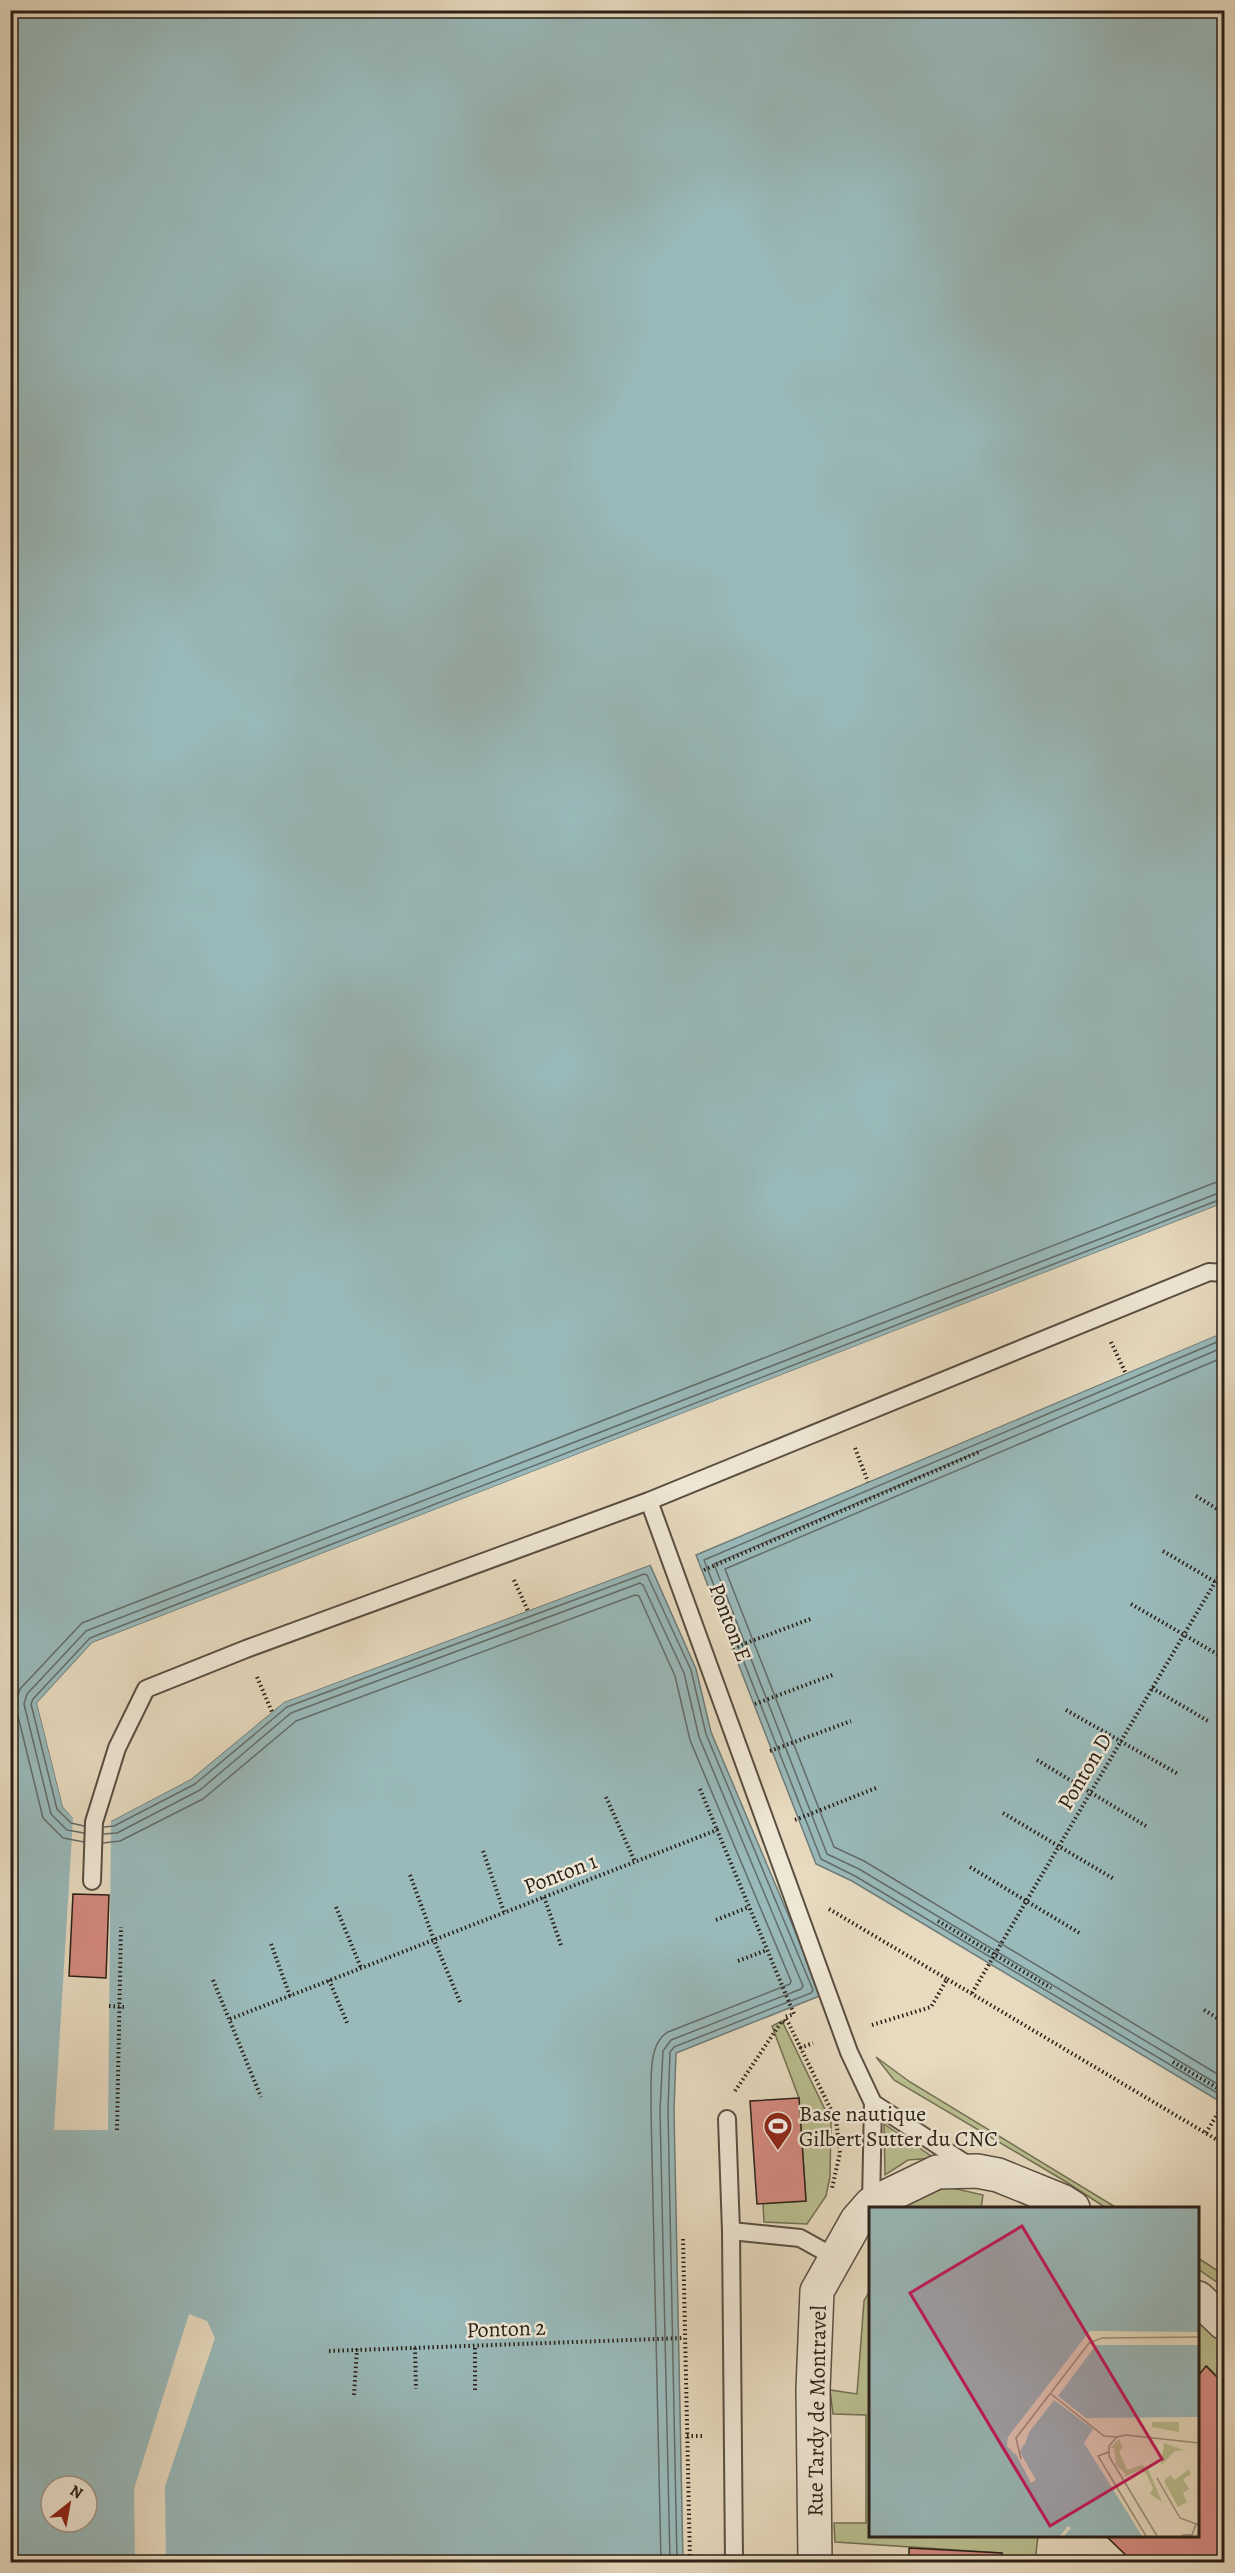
<svg xmlns="http://www.w3.org/2000/svg" width="1235" height="2573" font-family="Alegreya,serif">
<style>
.green{fill:#b9be8f;stroke:#726f54;stroke-width:1.5}
.water{fill:#99b9ba;stroke:#6d7c79;stroke-width:1.5;fill-rule:evenodd}
.pier{fill:#e7dabf}
.lines{fill:none;stroke-linecap:round;stroke-linejoin:round}
.shore{stroke:#626c69;stroke-width:1.5}
.building{fill:#d58a80;stroke:#2a2018;stroke-width:1.5}
.lane-casing{stroke:#594e42;stroke-width:20}
.street-casing{stroke:#594e42;stroke-width:36}
.path{stroke:#2a2018;stroke-width:4;stroke-dasharray:1.5 3;stroke-linecap:butt}
.lane{stroke:#efe7d5;stroke-width:16}
.street{stroke:#efe7d5;stroke-width:33}
.labels{text-anchor:middle;stroke-width:5;stroke-linejoin:round;paint-order:stroke}
.street-label{font-size:22px;fill:#2a2018;stroke:#efe7d5}
.poi-label{font-size:22px;fill:#2a2018;stroke:#efe7d5;text-anchor:start}
.inset-road{fill:none;stroke:#9b907c;stroke-width:1.5}
.view{fill:#c2185b;fill-opacity:0.15;stroke:#c2185b;stroke-width:3}
.inset-edge{fill:none;stroke:#2a2018;stroke-width:3}
</style>
<rect width="100%" height="100%" fill="#e7dabf"/>
<filter id="stains"><feTurbulence type="fractalNoise" baseFrequency=".00333" numOctaves="4"/><feColorMatrix values="0 0 0 0 .2 0 0 0 0 .09 0 0 0 0 .02 0 0 0 .5 -.17"/></filter>
<radialGradient id="worn" r=".72"><stop offset=".6" stop-color="#630" stop-opacity="0"/><stop offset="1" stop-color="#630" stop-opacity=".3"/></radialGradient>
<path class="green" d="M782,2021L831,2122L830,2177L826,2196L807,2224L764,2222L763,2203L806,2201L799,2098L772,2026Z
M876,2057L910,2082L1117,2208H1106L1068,2183L894,2080Z
M884,2124L934,2158L908,2160L885,2175Z
M948,2187L983,2195L981,2208H900L916,2198Z
M1198,2258L1224,2275V2287L1198,2269Z
M870,2290V2536H1038L1035,2562H1002V2553L835,2542L834,2523H866V2415L833,2414L830,2390L857,2394L864,2301Z
M1198,2321L1224,2346V2384L1207,2366L1199,2374L1198,2372Z
M833,2558L889,2562H832Z"/>
<path class="water" d="M11,11H1224V1203L92,1643L37,1703L63,1807L74,1818L111,1821L191,1779L284,1702L650,1565L696,1669L711,1732L822,1995L676,2053L674,2110L683,2562H11ZM51,2486H87V2522H51Z
M1224,1332V2104L852,1881L816,1864L696,1555Z"/>
<path class="pier" d="M1224,1203V1206L94,1646L41,1704L65,1806L75,1815L110,1818L190,1777L283,1699L648,1563L652,1564L284,1702L191,1779L111,1821L108,2130H54L73,1818L63,1807L37,1703L92,1643Z
M1224,1329V1332L693,1555L694,1552Z
M189,2314L207,2321L215,2338L165,2486L166,2562H135L134,2489Z"/>
<g class="lines">
<path class="shore" d="M1224,1339L704,1560L821,1859L855,1876L1224,2097
M1224,1347L714,1564L827,1854L859,1869L1224,2088
M1224,1357L725,1569L834,1847L864,1861L1224,2078
M84,1826L71,1823L57,1809L31,1704L33,1699L90,1638L1224,1198
M104,1827L114,1826L195,1784L287,1707L644,1574L647,1575L691,1670L706,1734L813,1990L811,1993L674,2047L670,2052L668,2110L677,2562
M84,1833L67,1830L51,1814L24,1704L27,1694L86,1631L1224,1191
M103,1834L117,1833L200,1790L291,1713L640,1583L643,1585L684,1673L699,1737L803,1986L801,1989L671,2040L663,2051L660,2110L670,2562
M84,1842L63,1838L43,1818L15,1704L20,1689L82,1623L1214,1183L1224,1181
M103,1843L120,1841L203,1799L296,1721L635,1595L639,1596L675,1676L690,1740L791,1981L790,1984L668,2032C646,2044 652,2088 651,2111L661,2562"/>
</g>
<path class="building" d="M73,1894L109,1895L106,1978L69,1976Z
M799,2098L806,2201L757,2204L750,2101Z
M1206,2366L1224,2384V2562H1133L1106,2536H1198V2376Z
M909,2548L1002,2553V2562H909Z"/>
<g class="lines">
<g class="lane-casing">
<path id="lane" d="M649,1501L849,2052L873,2103L971,2167
M92,1881L94,1822L117,1748L146,1689L246,1649L649,1501L1209,1272L1224,1273
M727,2119L731,2231
M871,2204L873,2103
M734,2562L731,2231L800,2238L836,2258"/>
</g>
<g class="street-casing">
<path id="street" d="M1198,2298L1224,2323
M815,2562L813,2389L817,2291L857,2220L871,2204L937,2172L977,2171L998,2175L1062,2201L1073,2208"/>
</g>
<path class="path" d="M1111,1342L1126,1374
M855,1448L868,1482
M1196,1496L1224,1513
M1163,1551L1224,1587
M704,1570L979,1452
M514,1580L528,1611
M1131,1604L1224,1658
M733,1648L813,1618
M257,1677L272,1712
M1152,1688L1208,1721
M755,1704L835,1674
M1066,1710L1178,1774
M770,1751L851,1721
M1037,1760L1146,1826
M700,1789L717,1830
M606,1797L635,1862
M1003,1813L1114,1879
M795,1820L876,1788
M483,1851L504,1912
M970,1867L1081,1934
M410,1875L434,1940L460,2002
M544,1897L561,1945
M336,1907L361,1968
M829,1909L947,1979
M716,1920L749,1907
M938,1921L1051,1988
M271,1944L290,1996
M738,1961L767,1950
M213,1980L261,2097
M329,1980L348,2025
M972,1993L1224,1567
M109,2006L124,2007
M1204,2010L1224,2022
M230,2019L717,1830L794,2014L785,2017L788,2022L836,2120L840,2153L832,2188
M872,2025L931,2007L947,1979L1224,2144
M800,2048L813,2043
M1173,2062L1224,2092
M735,2091L782,2021L787,2022
M117,2130L121,1927
M1206,2133L1224,2103
M683,2239L690,2562
M415,2348L416,2389
M329,2351L684,2338
M475,2390V2345
M354,2395L357,2349
M687,2436H704"/>
<use href="#lane" class="lane"/>
<use href="#street" class="street"/>
</g>
<defs>
<g id="stadium-pin" transform="scale(1.5)"><path d="M0 17L-7.5 6A9.5 9.5 0 1 1 7.5 6Z" fill="#8f2418" stroke="#efe7d5"/><path d="M0-5a6.5 5 0 1 0 0 10a6.5 5 0 1 0 0-10ZM-3.5-1.8h7v3.6h-7Z" fill="#fff"/></g>
</defs>
<g fill-rule="evenodd">
<use href="#stadium-pin" x="778" y="2126"/>
</g>
<g class="labels">
<g class="street-label">
<text transform="translate(731 1622) rotate(69)" y="8">Ponton E</text>
<text transform="translate(1084 1771) rotate(-59)" y="8">Ponton D</text>
<text transform="translate(560 1873) rotate(-21)" y="8">Ponton 1</text>
<text transform="translate(506 2328) rotate(-2)" y="8">Ponton 2</text>
<text transform="translate(816 2411) rotate(-89)" y="8">Rue Tardy de Montravel</text>
</g>
<g class="poi-label">
<text x="799" y="2121">Base nautique<tspan x="799" dy="25">Gilbert Sutter du CNC</tspan></text>
</g>
</g>
<g transform="translate(869 2207)">
<rect width="330" height="330" fill="#e7dabf"/>
<path d="M283,215H310V225L283,220ZM250,232L254,241L250,244L258,263L273,258L279,262L293,295L281,287L284,281L277,266L271,263L254,270L257,267L247,258L245,241H241ZM295,236L315,243L306,244L292,258ZM320,262L322,267L314,272L320,282L314,286L318,295L309,300L295,274L301,268L306,273Z" fill="#b9be8f"/>
<path d="M0,1H330V125L221,124L139,230L138,238L145,247L156,237L160,225L185,193L224,222L215,236L273,329H195L202,321L199,319L191,329H0ZM227,138H330V210L217,211L189,189Z" fill="#99b9ba"/>
<path d="M221,124L330,128L223,127L142,231L141,238L147,244L157,223L225,135L330,138H227L160,225L151,245L167,273L162,276L147,247L138,239L139,230Z" fill="#e7dabf"/>
<path class="inset-road" d="M182,187L235,229L248,230M240,245L229,249L277,329M152,252L147,231L220,136L233,131L330,130M288,271L311,311L330,318M313,328H323L327,317M288,329L240,249V239L248,230L257,228L330,236"/>
<path class="view" d="M153,19L293,252L181,319L41,86Z"/>
<rect width="330" height="330" class="inset-edge"/>
</g>
<rect width="1235" height="2573" fill="none" stroke="#e7dabf" stroke-width="36"/>
<rect x="12" y="12" width="1211" height="2549" fill="none" stroke="#2a2018" stroke-width="3"/>
<rect x="18" y="18" width="1199" height="2537" fill="none" stroke="#2a2018" stroke-width="1.5"/>
<g transform="translate(69 2504) rotate(31)"><circle r="28" fill="#efe7d5" stroke="#a09789" stroke-width="1.5"/>
<path d="M0-4.5L10 22L0 15L-10 22Z" fill="#8f2418"/>
<text y="-9" font-size="16" font-weight="bold" text-anchor="middle" fill="#2a2018">N</text>
</g>
<rect width="100%" height="100%" filter="url(#stains)"/>
<rect width="100%" height="100%" fill="url(#worn)"/>
</svg>
